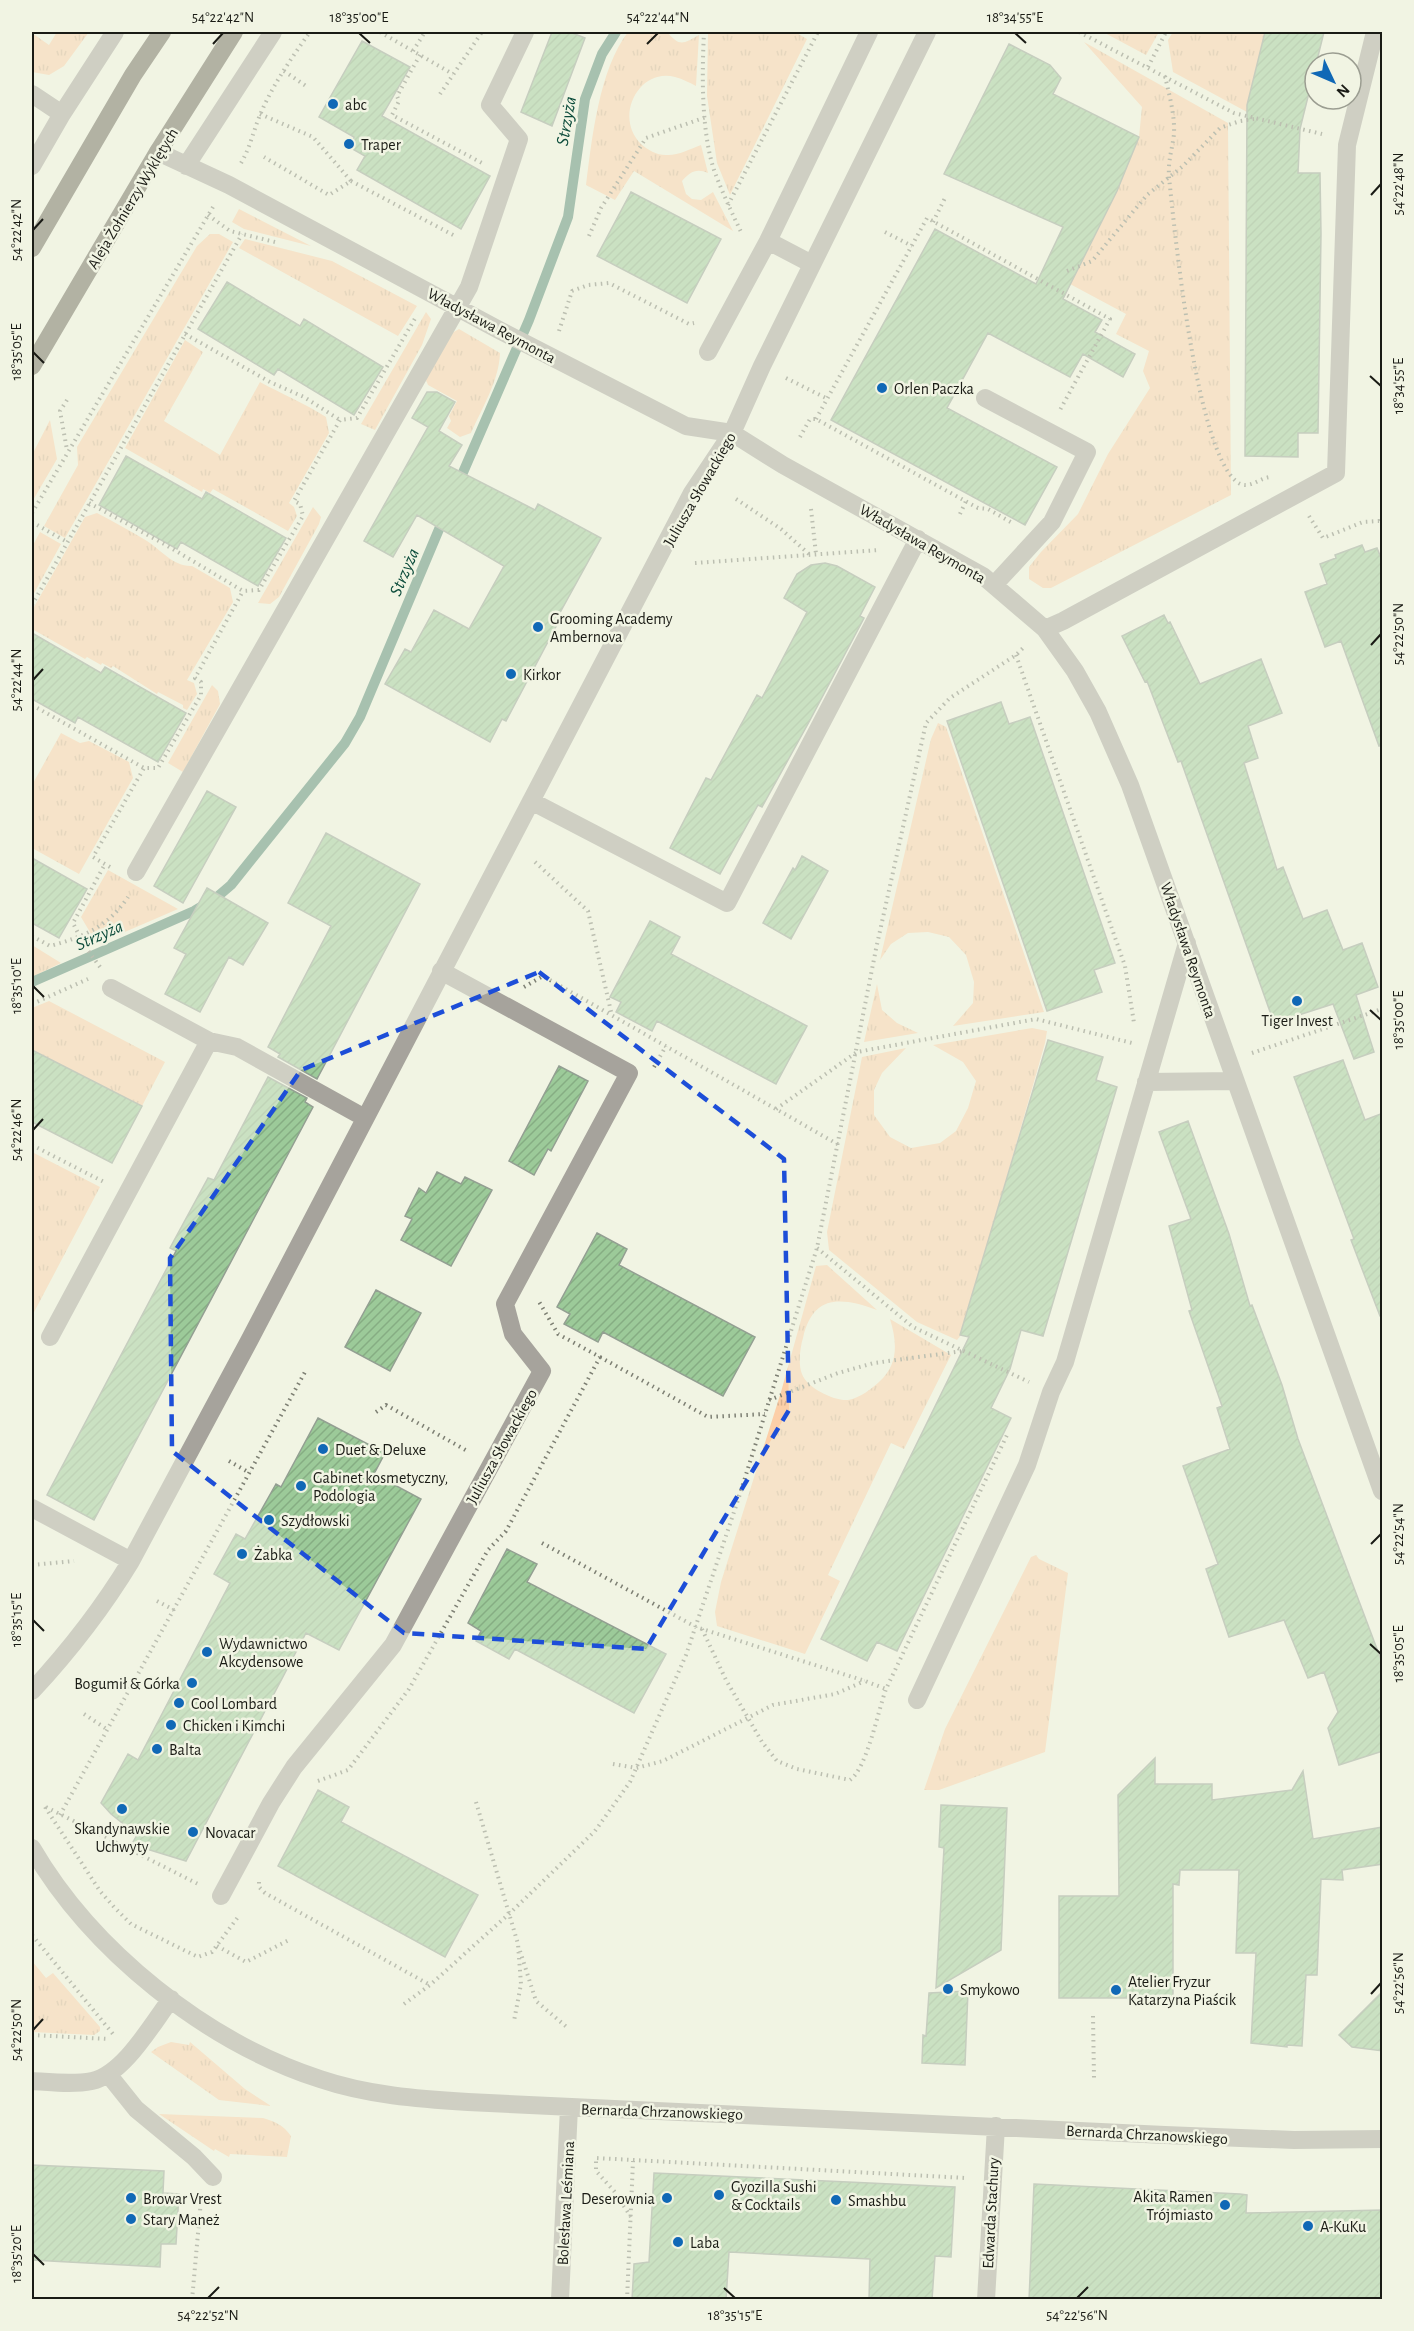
<svg xmlns="http://www.w3.org/2000/svg" width="1414" height="2331" font-family="'Alegreya Sans',sans-serif">
<style>
.grass{fill:url(#grass-tufts)}
.lines{fill:none;stroke-linecap:round;stroke-linejoin:round}
.stream{stroke:#4f8370;stroke-width:10}
.building{fill:url(#building-hatch);stroke:#939f92;stroke-width:1.5}
.path{stroke:#7d7f73;stroke-width:4;stroke-dasharray:1.5 4.5;stroke-linecap:butt}
.minor{stroke:#a6a39c;stroke-width:18}
.major{stroke:#676255;stroke-width:18}
.marked{fill:none;stroke:#1d4ed8;stroke-width:4.5;stroke-dasharray:12 8;stroke-linejoin:round}
.ticks{fill:none;stroke:#1a1b15;stroke-width:2}
.poi-dot{fill:#1068b6;stroke:#f1f4e3;stroke-width:2}
.labels{text-anchor:middle;stroke-width:5;stroke-linejoin:round;paint-order:stroke}
.poi-label{font-size:16px;fill:#1a1b15;stroke:#f1f4e3;text-anchor:start}
.street-label{font-size:16px;fill:#1a1b15;stroke:#f1f4e3}
.water-label{font-size:18px;font-style:italic;fill:#0c4c3b;stroke:#f1f4e3}
.neatline{fill:none;stroke:#1a1b15;stroke-width:2}
.ticks-label{font-size:15px;text-anchor:middle;fill:#1a1b15}
</style>
<defs>
<pattern id="grass-tufts" width="24" height="20" patternUnits="userSpaceOnUse" patternTransform="scale(1.5)"><rect width="24" height="20" fill="#fccfa8"/><path d="M3 7l-1-3M5 7V3M7 7l1-3M15 17l-1-3M17 17v-4M19 17l1-3" fill="none" stroke="#d7b190"/></pattern>
<pattern id="building-hatch" width="6" height="6" patternUnits="userSpaceOnUse" patternTransform="scale(1.5)"><rect width="6" height="6" fill="#9cca99"/><path d="M-1 1l2-2M0 6l6-6M5 7l2-2" fill="none" stroke="#86ad83"/></pattern>
</defs>
<rect width="100%" height="100%" fill="#f1f4e3"/>
<path class="grass" d="M57,32H89L64,66L49,75L32,72V33L49,45Z
M628,32H667C680,47 683,44 699,35L696,86C690,83 683,79 675,77C640,67 613,116 641,144C648,150 656,155 666,155C677,156 690,149 701,145L708,173C696,168 690,172 682,181L686,194L692,199L701,200L713,192L733,231L634,171L615,200L586,185C592,138 599,70 628,32Z
M708,32H795L807,39L730,195L717,163L707,96Z
M1103,32H1159L1146,55Z
M1173,32H1266L1247,112L1173,72L1168,40Z
M1084,42L1228,123L1231,495L1051,588H1043L1029,579V567L1041,552L1078,514L1108,454L1150,388L1143,371L1149,351L1116,334L1126,314L1070,284L1118,187L1139,137L1142,107Z
M239,209L311,246L244,229L232,222Z
M210,234H219L233,242L65,538L44,526L78,465L77,447L197,246Z
M245,239L332,261L417,306L398,336L239,248Z
M426,312L431,319L422,345L375,430L361,424Z
M459,329L500,353C499,381 482,408 471,433L460,437L447,428L451,421L449,416L457,401L428,385L424,375L452,333Z
M185,340L203,352L164,421L220,455L260,382C282,394 304,403 326,417L329,433L289,503L294,507L297,516L288,531L213,489L210,493L203,489L202,492L125,448Z
M50,420L57,459L32,502V455Z
M313,507L321,517L319,524L279,597L270,604L258,603Z
M97,513C114,522 131,531 147,541C161,550 174,567 192,566L230,588L233,602L187,680L194,683L197,694L187,710L183,708V705L158,692L157,694L113,666L111,668L102,663L101,665L87,657L85,659L32,629V611L34,607L85,517Z
M40,532L61,544L32,597V547Z
M212,685L218,691L220,704L183,772L168,763Z
M938,723L946,727L1044,1012L953,1026L973,1003L974,982L966,955L949,937L928,932L908,933L891,944L880,960L931,739Z
M61,733L80,743L89,741L129,762L133,778L79,874L32,848V785Z
M108,870L178,909L97,944L81,917Z
M32,945L61,963L32,977Z
M877,984L882,1010L897,1023L918,1033L864,1042Z
M49,1001L165,1062L142,1106L32,1050V1008Z
M1032,1028L1047,1031L1045,1043L962,1334L957,1340L917,1322L829,1250L827,1232L862,1057L906,1048L882,1073L874,1090V1115L890,1137L911,1148L940,1143L956,1131L968,1108L976,1081L963,1062L933,1045Z
M32,1152L100,1187L32,1316Z
M827,1265L877,1310C841,1297 813,1294 803,1338C800,1348 798,1364 802,1374C807,1388 834,1401 848,1400C860,1398 871,1389 879,1382C899,1364 897,1342 890,1319L951,1355L904,1449L891,1443L828,1575L840,1581L805,1654L717,1626L715,1612L721,1582L781,1392L816,1266Z
M1036,1555L1039,1559L1068,1573L1045,1752L939,1790H924L945,1729L1031,1557Z
M32,1961L46,1978L53,1973L100,2027V2031L94,2035L32,2032Z
M171,2042L189,2045L190,2042L245,2089L271,2106L219,2100L151,2052L158,2047Z
M159,2114L263,2118C276,2122 283,2125 291,2136L287,2157L230,2154L229,2157L215,2149L214,2151Z"/>
<g class="lines">
<path class="stream" d="M458,484L529,320L568,217L585,99L602,54L616,32
M32,982L194,911L217,897L231,885L345,743L360,717L445,515"/>
</g>
<path class="building" d="M552,32H570L585,38L552,126L521,112Z
M1265,32H1324L1300,129L1298,173H1320L1321,234L1318,433H1298V457L1245,456L1247,105Z
M362,41L410,67L382,116L490,176L461,229L357,170L365,156L349,147L354,137L319,117Z
M1009,44L1050,65L1061,78L1053,94L1139,137L1117,191L1063,299L1102,320L1095,332L1135,354L1123,377L1083,354L1070,377L988,333L947,408L1057,467L1025,525L831,420L935,229L1036,284L1063,227L944,174Z
M631,192L721,239L687,303L597,256Z
M227,282L300,326L304,319L383,367L354,415L278,369L274,375L198,329Z
M427,392H437L455,402L439,431L462,445L449,466L535,510L538,504L601,538L556,620L559,621L506,721L502,719L490,742L385,684L405,649L411,652L434,610L469,629L504,566L417,515L393,557L364,541L428,427L412,418Z
M126,456L202,499L206,492L286,538L258,586L181,542L177,549L99,505Z
M1362,545L1365,552L1377,548L1383,563V745L1379,746L1341,641L1325,647L1305,592L1327,584L1320,564L1336,558L1335,555Z
M825,563L837,566L875,587L860,616L864,618L809,722L762,807L758,805L720,874L670,848L706,778L711,780L757,695L762,698L807,612L784,598L797,574L811,565Z
M1164,615L1168,623L1170,622L1200,684L1261,659L1282,713L1248,726L1258,758L1244,763L1277,870L1283,867L1303,919L1327,910L1343,950L1362,943L1378,987L1356,995L1374,1052L1354,1059L1333,1004L1274,1023L1181,761L1178,762L1147,681L1145,682L1122,636Z
M32,633L101,673L105,667L186,713L158,762L78,717L75,723L32,699Z
M1001,702L1009,724L1030,717L1115,963L1094,970L1102,992L1047,1011L947,721Z
M207,791L236,807L183,903L154,886Z
M326,833L420,884L317,1079L278,1057L280,1054L268,1047L331,926L288,903Z
M802,856L828,871L791,939L763,923L793,868L795,870Z
M32,858L87,889L59,938L32,923Z
M207,888L268,923L243,965L229,957L200,1012L165,994L186,954L174,948Z
M650,921L680,937L671,954L807,1026L776,1084L657,1021L652,1031L616,1012L621,1002L610,997Z
M1048,1040L1103,1057L1096,1080L1117,1087L1043,1336L1021,1330L1010,1369L991,1408L1011,1418L897,1651L877,1642L867,1661L821,1639L969,1337L960,1335Z
M32,1050L142,1106L112,1163L32,1122Z
M1343,1060L1365,1120L1383,1113V1316H1380L1351,1240L1354,1239L1294,1077Z
M559,1066L588,1081L551,1151L548,1149L534,1175L509,1161Z
M268,1077L307,1098L305,1102L313,1107L94,1520L47,1495L176,1251L170,1248L208,1178L214,1180Z
M1188,1121L1229,1234L1250,1306L1252,1305L1282,1385L1298,1439L1383,1665V1751L1339,1765L1328,1728L1338,1712L1324,1672L1308,1678L1284,1620L1229,1637L1206,1569L1218,1564L1183,1466L1230,1449L1217,1408L1222,1406L1189,1311L1192,1310L1169,1226L1191,1219L1159,1132Z
M437,1172L461,1184L465,1177L492,1190L451,1266L401,1240L412,1219L405,1216L419,1188L426,1193Z
M597,1233L627,1249L619,1265L755,1337L723,1396L603,1332L598,1342L564,1324L570,1314L557,1307Z
M376,1290L421,1313L390,1371L345,1347Z
M318,1418L385,1453L374,1474L421,1499L339,1650L306,1633L186,1861L150,1850L133,1842L137,1835L111,1814L101,1803L128,1754L138,1760L230,1583L214,1574L236,1534L245,1539L276,1484L281,1487Z
M507,1549L537,1564L527,1582L666,1654L634,1713L515,1649L509,1659L476,1641L481,1631L468,1623Z
M1155,1758V1784H1212V1800L1292,1790L1303,1771L1313,1839L1383,1827V1864L1342,1870L1343,1880L1321,1879L1317,1975H1306L1302,2046L1287,2045V2047L1251,2043L1256,1953H1236L1239,1870H1180L1179,1885L1173,1884V1998H1059V1896H1119L1118,1795Z
M318,1790L349,1807L341,1822L478,1895L445,1957L278,1866Z
M941,1805L1007,1808L1001,1950L936,1988L944,1848L939,1847Z
M968,1991L965,2065L922,2063L923,2035L926,2036L929,1993Z
M1383,1991V2051L1352,2047L1339,2035Z
M32,2165L164,2171L163,2193L179,2194L176,2244H161L160,2267L32,2260Z
M654,2173L955,2187L951,2257L935,2256L932,2300H869L870,2259L729,2252L726,2300H632L634,2264L649,2262Z
M1034,2184L1240,2194L1247,2195L1246,2213L1383,2210V2300H1029Z"/>
<g class="lines">
<path class="path" d="M380,32L453,74
M704,32C702,73 701,130 714,170C722,192 732,213 742,234
M1079,32L1234,113L1322,134
M413,51L425,32
M420,55L397,96L399,101L392,115L482,163
M1148,67L1166,32
M284,71L306,86
M1165,76C1169,94 1175,115 1174,134C1172,151 1168,159 1169,177C1175,235 1196,450 1237,482C1249,491 1260,477 1271,477
M440,94L482,32
M260,114L313,137L351,181L329,195L264,157
M241,163C250,148 253,132 260,115C272,86 292,57 310,32
M351,181L457,237
M728,205L818,32
M208,215L230,231L275,242
M933,222L946,196
M885,232L912,246
M589,236L601,208L646,138L706,117
M1067,271L1092,261L1147,195L1183,166L1220,128L1240,121L1254,119
M559,331L572,291L588,285L609,283L689,324L694,323
M185,334L270,382L304,397L340,420
M786,378L828,399
M67,400L60,411L67,450
M816,419L927,218L1110,319L1060,410
M800,437L810,419H816L978,508L988,509L1014,524
M736,499L781,529L809,554
M89,503L166,545L243,591L259,590L303,516L300,504L294,501L340,420L357,418L417,315
M811,509L816,554
M32,513L213,207
M960,514L966,501
M1309,516L1323,538L1363,522L1379,521L1382,524
M32,522L67,542
M695,563L879,550
M32,605L242,234
M1016,655L1125,966L1134,1023
M32,705L144,768H158L201,695V682L195,678L243,591
M535,862L588,911L612,1016
M110,867L93,857L144,768
M32,936L50,946C83,937 108,927 128,897
M100,967L84,945L73,923L105,864
M524,987L543,976L839,1145
M32,1004L88,979
M1252,1053L1382,1009
M654,1067L666,1046
M776,1109L857,1052L1036,1019L1132,1043
M32,1145L104,1182
M817,1248L913,1327L1029,1382
M600,1357L708,1417L765,1414
M769,1400L838,1373L874,1363L963,1351
M376,1412L386,1405L469,1452
M229,1461L250,1473
M542,1543L696,1627L865,1681L886,1689
M32,1565L74,1561
M157,1601L174,1610
M702,1629L726,1680L762,1742L777,1761L797,1769L850,1780C867,1768 878,1711 886,1689L1007,1435
M84,1714L108,1730
M613,1764L636,1768L663,1761L773,1705L835,1694L865,1681
M318,1781L348,1770L409,1689L488,1550L506,1531L600,1357L558,1334L538,1300
M476,1802L518,1944L521,1984L514,2021
M45,1807L100,1891L114,1907L131,1924L198,1957L212,1952L238,1917
M46,1807L200,1885
M60,1815L305,1372
M259,1882V1887L265,1893L430,1985
M32,1935L113,2034
M217,1946L246,1962L289,1940
M520,1951L536,2001L569,2029
M404,2004L430,1985L510,1913L595,1831L630,1782L686,1655L739,1497L817,1248L876,949L926,723L950,698L1016,655L1025,646
M1093,2016L1094,2078
M32,2035L108,2039
M631,2217L614,2191L596,2171V2158L966,2178
M192,2300L201,2200
M627,2300L633,2161"/>
<path class="minor" d="M32,94L62,114
M158,152L229,185L499,330L686,426L732,433L783,465L983,576L1045,629L1075,671L1098,712L1130,785L1382,1491
M32,166L62,114L115,32
M186,166L273,32
M768,241L812,264
M708,352L768,241L869,32
M985,398L1087,452L1052,522L994,585
M1045,629L1063,621L1336,473L1347,145L1375,32
M531,801L727,903L918,539
M136,872L469,287L519,139L490,105L525,32
M111,988L209,1041L237,1047L365,1118
M1146,1082L1235,1081
M50,1337L209,1041
M32,1508L131,1561
M32,1691C69,1651 102,1609 131,1561L249,1341L692,493L732,433L762,366L927,32
M917,1700L1027,1465L1051,1392L1065,1362L1187,943
M32,1848C92,1951 206,2042 320,2079C367,2095 418,2099 468,2102L1165,2135L1294,2140L1382,2139
M221,1896L271,1803L294,1767L393,1645L542,1371L513,1334L505,1304L629,1073L441,971
M108,2074L136,2109L194,2157L213,2177
M32,2081C51,2082 72,2085 92,2081C124,2074 152,2024 171,1999
M560,2300L569,2107
M986,2300L996,2126"/>
<path class="major" d="M32,248L133,75L162,32
M32,366L158,152L234,32"/>
</g>
<path d="M0 0H1414V2331H0ZM539,972L784,1159L789,1410L646,1649L404,1633L172,1451L170,1258L301,1070Z" fill="#f1f4e3" fill-opacity=".55" fill-rule="evenodd"/>
<path class="marked" d="M539,972L784,1159L789,1410L646,1649L404,1633L172,1451L170,1258L301,1070Z"/>
<path class="ticks" d="M359,33L370,43M1015,33L1026,43M213,44L223,33M647,44L658,33M1371,195L1381,184M33,230L43,219M33,352L44,363M1370,376L1381,386M1371,645L1381,634M33,680L43,669M33,986L44,997M1370,1010L1381,1020M33,1130L43,1119M1371,1544L1381,1534M33,1620L44,1631M1370,1644L1381,1654M1371,1994L1381,1983M33,2030L43,2019M33,2254L44,2265M724,2288L735,2298M208,2298L219,2287M1077,2298L1088,2287"/>
<g class="poi-dot">
<circle cx="333" cy="104" r="6"/>
<circle cx="349" cy="144" r="6"/>
<circle cx="882" cy="388" r="6"/>
<circle cx="538" cy="627" r="6"/>
<circle cx="511" cy="674" r="6"/>
<circle cx="1297" cy="1001" r="6"/>
<circle cx="323" cy="1449" r="6"/>
<circle cx="301" cy="1486" r="6"/>
<circle cx="269" cy="1520" r="6"/>
<circle cx="242" cy="1554" r="6"/>
<circle cx="207" cy="1652" r="6"/>
<circle cx="192" cy="1683" r="6"/>
<circle cx="179" cy="1703" r="6"/>
<circle cx="171" cy="1725" r="6"/>
<circle cx="157" cy="1749" r="6"/>
<circle cx="122" cy="1809" r="6"/>
<circle cx="193" cy="1832" r="6"/>
<circle cx="948" cy="1989" r="6"/>
<circle cx="1116" cy="1990" r="6"/>
<circle cx="719" cy="2195" r="6"/>
<circle cx="131" cy="2198" r="6"/>
<circle cx="667" cy="2198" r="6"/>
<circle cx="836" cy="2200" r="6"/>
<circle cx="1225" cy="2205" r="6"/>
<circle cx="131" cy="2219" r="6"/>
<circle cx="1308" cy="2226" r="6"/>
<circle cx="678" cy="2242" r="6"/>
</g>
<g class="labels">
<g class="poi-label">
<text x="345" y="110">abc</text>
<text x="361" y="150">Traper</text>
<text x="894" y="394">Orlen Paczka</text>
<text x="550" y="624">Grooming Academy<tspan x="550" dy="18">Ambernova</tspan></text>
<text x="523" y="680">Kirkor</text>
<text x="1297" y="1026" text-anchor="middle">Tiger Invest</text>
<text x="335" y="1455">Duet &amp; Deluxe</text>
<text x="313" y="1483">Gabinet kosmetyczny,<tspan x="313" dy="18">Podologia</tspan></text>
<text x="281" y="1526">Szydłowski</text>
<text x="254" y="1560">Żabka</text>
<text x="219" y="1649">Wydawnictwo<tspan x="219" dy="18">Akcydensowe</tspan></text>
<text x="180" y="1689" text-anchor="end">Bogumił &amp; Górka</text>
<text x="191" y="1709">Cool Lombard</text>
<text x="183" y="1731">Chicken i Kimchi</text>
<text x="169" y="1755">Balta</text>
<text x="122" y="1834" text-anchor="middle">Skandynawskie<tspan x="122" dy="18">Uchwyty</tspan></text>
<text x="205" y="1838">Novacar</text>
<text x="1128" y="1987">Atelier Fryzur<tspan x="1128" dy="18">Katarzyna Piaścik</tspan></text>
<text x="960" y="1995">Smykowo</text>
<text x="731" y="2192">Gyozilla Sushi<tspan x="731" dy="18">&amp; Cocktails</tspan></text>
<text x="1213" y="2202" text-anchor="end">Akita Ramen<tspan x="1213" dy="18">Trójmiasto</tspan></text>
<text x="143" y="2204">Browar Vrest</text>
<text x="655" y="2204" text-anchor="end">Deserownia</text>
<text x="848" y="2206">Smashbu</text>
<text x="143" y="2225">Stary Maneż</text>
<text x="1320" y="2232">A-KuKu</text>
<text x="690" y="2248">Laba</text>
</g>
<g class="street-label">
<text transform="translate(132 198) rotate(-59)" y="6">Aleja Żołnierzy Wyklętych</text>
<text transform="translate(492 325) rotate(28)" y="6">Władysława Reymonta</text>
<text transform="translate(699 489) rotate(-60)" y="6">Juliusza Słowackiego</text>
<text transform="translate(923 543) rotate(30)" y="6">Władysława Reymonta</text>
<text transform="translate(1189 950) rotate(71)" y="6">Władysława Reymonta</text>
<text transform="translate(501 1446) rotate(-61)" y="6">Juliusza Słowackiego</text>
<text transform="translate(662 2111) rotate(2)" y="6">Bernarda Chrzanowskiego</text>
<text transform="translate(1147 2134) rotate(3)" y="6">Bernarda Chrzanowskiego</text>
<text transform="translate(565 2203) rotate(-87)" y="6">Bolesława Leśmiana</text>
<text transform="translate(990 2213) rotate(-87)" y="6">Edwarda Stachury</text>
</g>
<g class="water-label">
<text transform="translate(566 121) rotate(-80)" y="6">Strzyża</text>
<text transform="translate(404 572) rotate(-67)" y="6">Strzyża</text>
<text transform="translate(99 935) rotate(-24)" y="6">Strzyża</text>
</g>
</g>
<rect width="1414" height="2331" fill="none" stroke="#f1f4e3" stroke-width="66"/>
<g transform="translate(1333 81) rotate(134)"><circle r="28" fill="#f1f4e3" stroke="#9b9d91" stroke-width="1.5"/>
<path d="M0-4.5L10 22L0 15L-10 22Z" fill="#1068b6"/>
<text y="-9" font-size="16" font-weight="bold" text-anchor="middle" fill="#1a1b15">N</text>
</g>
<rect x="33" y="33" width="1348" height="2265" class="neatline"/>
<g class="ticks-label">
<text x="223" y="22">54°22'42"N</text>
<text x="359" y="22">18°35'00"E</text>
<text x="658" y="22">54°22'44"N</text>
<text x="1015" y="22">18°34'55"E</text>
<text transform="translate(1398 184) rotate(-90)" y="5">54°22'48"N</text>
<text transform="translate(16 230) rotate(-90)" y="5">54°22'42"N</text>
<text transform="translate(16 352) rotate(-90)" y="5">18°35'05"E</text>
<text transform="translate(1398 386) rotate(-90)" y="5">18°34'55"E</text>
<text transform="translate(1398 634) rotate(-90)" y="5">54°22'50"N</text>
<text transform="translate(16 680) rotate(-90)" y="5">54°22'44"N</text>
<text transform="translate(16 986) rotate(-90)" y="5">18°35'10"E</text>
<text transform="translate(1398 1020) rotate(-90)" y="5">18°35'00"E</text>
<text transform="translate(16 1130) rotate(-90)" y="5">54°22'46"N</text>
<text transform="translate(1398 1534) rotate(-90)" y="5">54°22'54"N</text>
<text transform="translate(16 1620) rotate(-90)" y="5">18°35'15"E</text>
<text transform="translate(1398 1654) rotate(-90)" y="5">18°35'05"E</text>
<text transform="translate(1398 1983) rotate(-90)" y="5">54°22'56"N</text>
<text transform="translate(16 2030) rotate(-90)" y="5">54°22'50"N</text>
<text transform="translate(16 2254) rotate(-90)" y="5">18°35'20"E</text>
<text x="208" y="2320">54°22'52"N</text>
<text x="735" y="2320">18°35'15"E</text>
<text x="1077" y="2320">54°22'56"N</text>
</g>
</svg>
